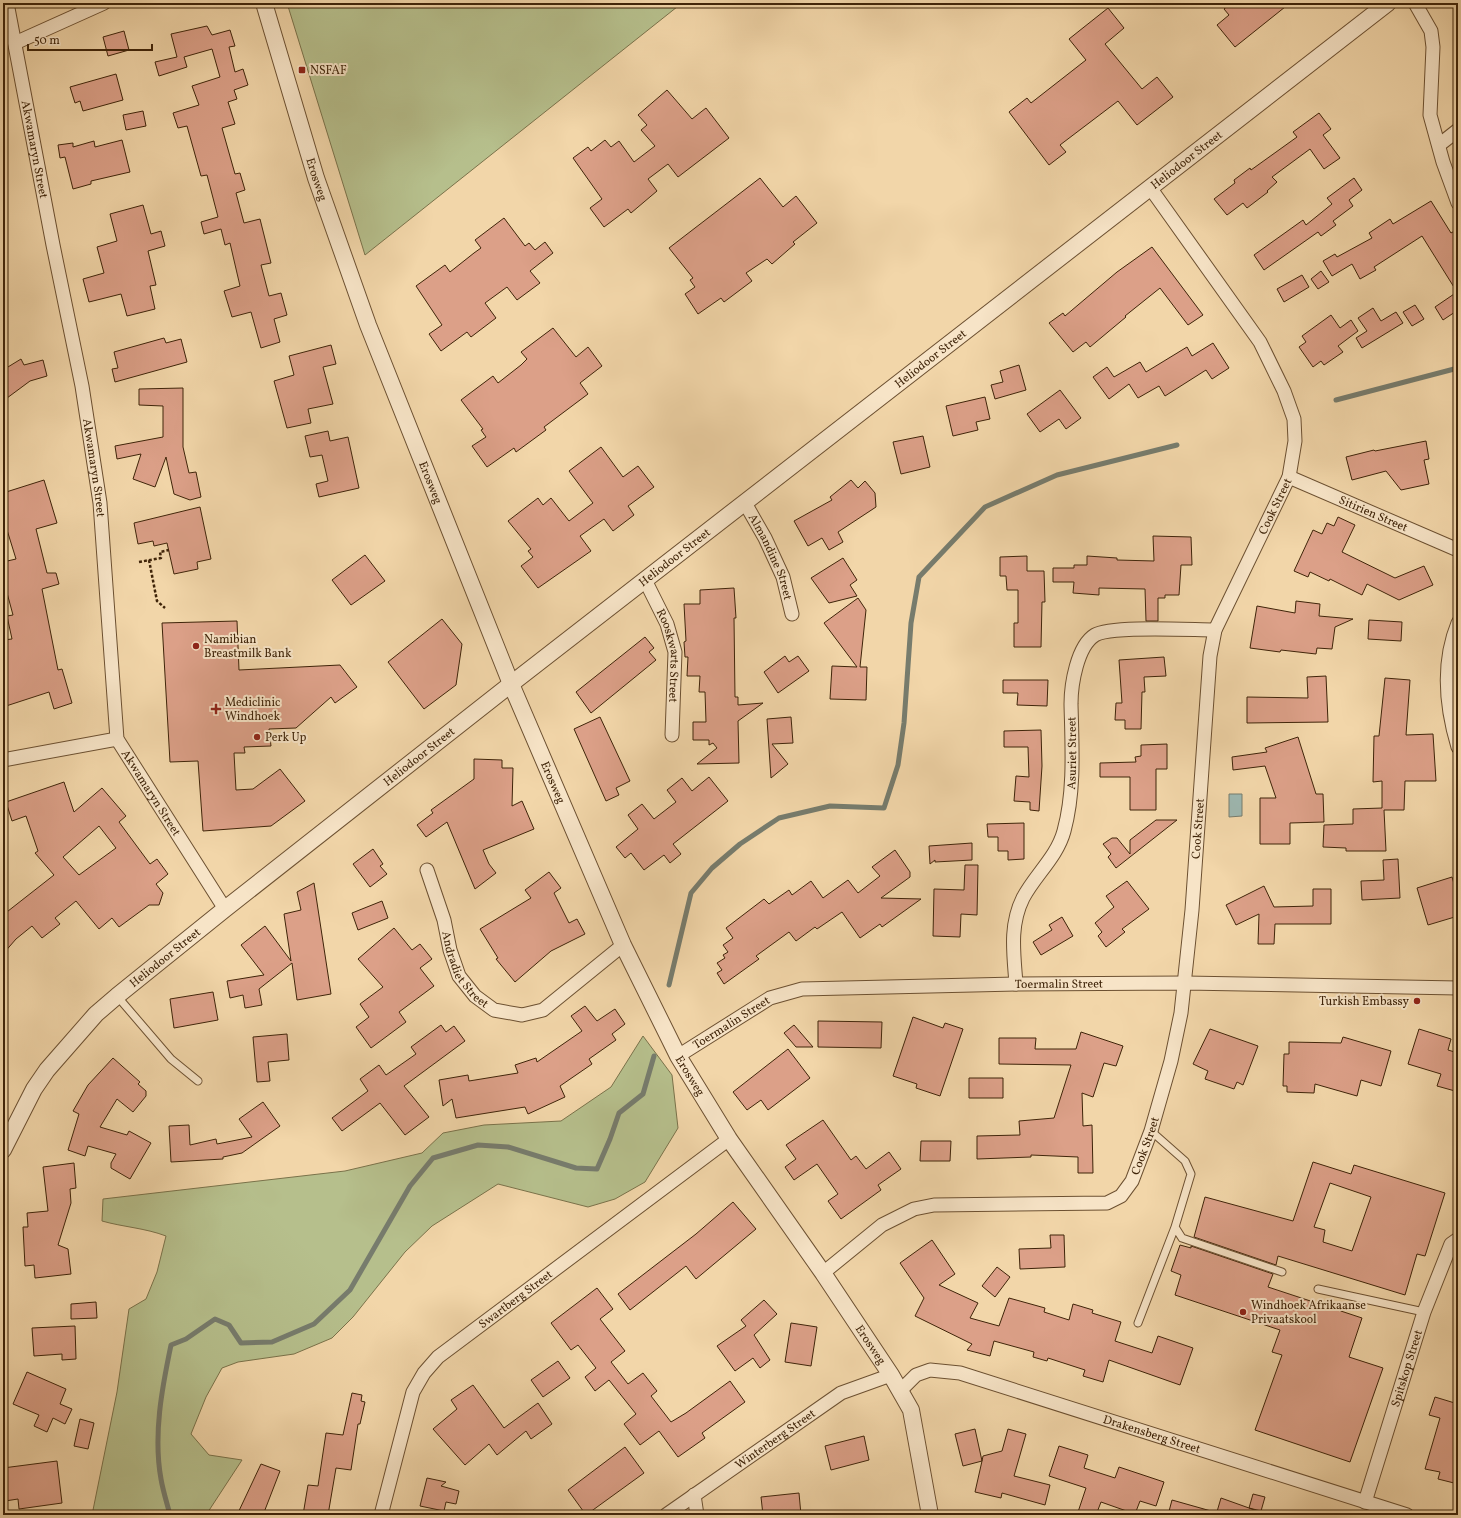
<svg xmlns="http://www.w3.org/2000/svg" width="1461" height="1518" font-family="Vollkorn,serif">
<style>
.green{fill:#b6bf8c;stroke:#7a724a}
.water{fill:#9db7b0;stroke:#777c6d}
.lines{fill:none;stroke-linecap:round;stroke-linejoin:round}
.stream{stroke:#777c6d;stroke-width:5}
.building{fill:#dca088;stroke:#3f2409;fill-rule:evenodd}
.service-casing{stroke:#6c5031;stroke-width:9}
.minor-casing{stroke:#6c5031;stroke-width:15}
.tertiary-casing{stroke:#6c5031;stroke-width:18}
.path{stroke:#3f2409;stroke-width:2.5;stroke-dasharray:3 2;stroke-linecap:butt}
.service{stroke:#f7e4c7;stroke-width:7}
.minor{stroke:#f7e4c7;stroke-width:13}
.tertiary{stroke:#f7e4c7;stroke-width:16}
.poi-dot{fill:#8f2418;stroke:#f7e4c7;stroke-width:1.5}
.labels{text-anchor:middle;stroke-width:4;stroke-linejoin:round;paint-order:stroke}
.poi-label{font-size:12px;fill:#3f2409;stroke:#f7e4c7;text-anchor:start}
.street-label{font-size:12px;fill:#3f2409;stroke:#f7e4c7}
</style>
<rect width="100%" height="100%" fill="#f2d6a9"/>
<filter id="stains"><feTurbulence type="fractalNoise" baseFrequency=".005" numOctaves="4"/><feColorMatrix values="0 0 0 0 .2 0 0 0 0 .09 0 0 0 0 .02 0 0 0 .5 -.17"/></filter>
<radialGradient id="worn" r=".72"><stop offset=".6" stop-color="#630" stop-opacity="0"/><stop offset="1" stop-color="#630" stop-opacity=".3"/></radialGradient>
<path class="green" d="M287,3H682L365,255Z
M643,1036L672,1075L678,1128L645,1182L615,1199L588,1207L498,1184L432,1226L405,1252L353,1317L332,1338L294,1354L238,1362L222,1368L206,1397L191,1434L209,1455L242,1460L206,1515H92L117,1392L129,1309L146,1299L157,1272L166,1236C145,1228 123,1227 102,1221L103,1199L345,1171L422,1153L443,1133L484,1125L561,1121L611,1087Z"/>
<path class="water" d="M1229,794H1242V816L1229,817Z"/>
<g class="lines">
<path class="stream" d="M1336,400L1458,368
M669,985L691,893L712,868L740,844L779,818L830,806L884,808L898,765L904,723L911,623L919,577L985,507L1057,475L1177,445
M170,1515C167,1503 163,1491 161,1479C153,1435 162,1388 171,1345L186,1339L215,1319L229,1325L241,1343L272,1342L314,1324L350,1290L410,1186L433,1158L478,1145L508,1147L576,1168L597,1169L610,1139L619,1113L643,1094L654,1056"/>
</g>
<path class="building" d="M1231,3H1290L1235,47L1217,25L1229,15L1224,9Z
M1108,8L1124,28L1105,44L1142,89L1157,77L1173,97L1137,125L1118,101L1060,145L1066,152L1049,165L1009,112L1027,98L1031,103L1086,60L1069,39Z
M207,26L212,35L230,30L235,46L229,47L235,72L243,69L248,85L234,90L237,99L228,102L235,124L222,128L235,174L240,173L245,190L236,193L244,223L260,219L271,263L261,265L269,296L281,293L287,315L274,319L280,342L261,348L251,312L232,317L224,291L240,286L230,243L225,245L221,229L204,234L201,222L218,217L207,175L201,176L187,126L178,128L173,113L199,105L192,86L220,77L212,49L184,57L187,67L159,76L155,62L177,57L171,34Z
M124,31L129,50L108,56L103,37Z
M116,74L123,100L83,111L80,101L75,103L70,87Z
M667,90L692,119L706,108L729,138L678,177L668,164L648,179L657,191L631,213L628,209L604,227L590,208L602,199L573,158L588,147L591,151L605,140L611,147L619,141L634,162L655,146L641,130L647,125L638,115Z
M143,111L146,126L126,130L123,115Z
M1319,113L1331,129L1323,135L1340,158L1324,169L1310,149L1272,177L1277,182L1267,191L1268,192L1247,208L1243,203L1227,215L1214,199L1235,183L1234,180L1250,168L1251,170L1297,137L1293,132Z
M122,140L130,172L91,181V184L73,189L65,157L60,158L58,145L73,143V147L94,141L95,147Z
M760,178L783,207L796,196L817,223L793,242L795,244L772,264L767,259L746,273L752,281L724,302L721,298L698,314L685,294L695,287L690,280L693,278L669,248Z
M1354,178L1362,190L1349,200L1353,206L1333,221L1336,225L1321,236L1318,232L1264,270L1254,255L1303,220L1306,225L1332,204L1327,198Z
M1431,201L1451,233L1458,229V310L1443,320L1435,307L1457,292L1422,236L1374,267L1376,270L1360,279L1352,264L1332,276L1323,261L1335,254L1337,257L1372,238L1369,233L1390,219L1393,224Z
M143,205L151,234L161,231L165,246L148,251L156,285L150,286L155,309L127,316L121,294L89,302L83,279L104,273L97,247L117,241L110,214Z
M504,218L525,246L529,243L535,250L545,242L553,253L530,271L540,283L517,300L507,287L485,303L496,318L471,337L467,332L441,351L429,334L442,325L416,286L445,265L450,272L474,253L481,248L475,240Z
M1152,247L1203,315L1188,325L1160,288L1125,316L1126,317L1090,347L1086,342L1073,352L1049,323L1063,313L1065,316L1117,272Z
M1321,271L1329,282L1318,289L1311,279Z
M1302,275L1309,287L1284,302L1277,289Z
M1415,305L1424,319L1412,326L1403,312Z
M1373,308L1381,321L1396,312L1403,323L1362,348L1356,338L1367,331L1358,318Z
M1331,315L1340,328L1351,320L1358,331L1338,346L1343,352L1324,365L1321,361L1313,367L1299,347L1306,342L1302,336Z
M553,328L576,357L588,347L602,366L580,383L588,394L544,427L546,430L516,452L514,448L487,467L472,446L486,437L481,430L483,429L461,400L493,376L498,383L521,365L527,359L521,352Z
M164,338L166,343L181,339L187,362L115,382L112,369L118,368L114,352Z
M1213,343L1229,368L1212,379L1206,370L1165,396L1159,386L1138,398L1129,384L1109,399L1093,377L1107,367L1114,377L1140,362L1146,372L1187,347L1192,356Z
M331,345L336,364L323,367L333,404L308,409L311,423L287,428L274,381L294,375L289,356Z
M21,359L24,365L43,360L47,376L30,381L3,401V370Z
M1019,365L1026,390L995,399L991,385L1003,382L1000,371Z
M183,388V447L189,473L196,472L201,497L190,500L174,494L166,457L155,487L133,479L141,454L117,459L115,446L163,437V406L139,405V389Z
M1060,390L1081,418L1066,429L1059,419L1040,432L1027,414Z
M985,397L990,419L976,422L978,430L953,436L946,406Z
M328,431L330,441L348,437L359,488L319,497L316,484L328,481L322,455L310,457L305,436Z
M923,436L930,467L901,474L893,442Z
M1426,441L1429,459L1424,460L1429,484L1401,490L1386,471L1352,480L1346,457L1374,450L1375,451Z
M601,447L623,477L638,466L654,487L628,506L634,515L613,531L604,519L580,536L591,551L538,588L521,566L533,557L528,551L531,549L508,521L538,498L543,505L551,498L569,521L593,503L569,471Z
M44,480L57,523L36,529L47,573H56L59,584L42,589L58,670L62,669L72,703L54,709L49,692L3,707V640L12,639L7,616L13,615L3,578V562L16,559L3,517V493Z
M851,480L858,488L865,481L875,493L876,507L838,532L843,542L829,550L822,538L808,546L794,521L832,500L830,497Z
M200,507L211,559L197,562L198,569L174,574L167,543L154,546L153,541L138,544L134,523Z
M1338,517L1355,525L1342,552L1395,578L1424,566L1433,585L1399,600L1367,584L1362,595L1330,579L1329,581L1310,572L1308,577L1294,571L1313,530L1322,534L1327,523L1334,526Z
M1153,536L1191,537L1192,565H1181L1179,595H1165V598H1158V621H1146L1145,589L1099,588V595L1073,593L1074,582H1053V568H1074V565H1087V556L1117,558V560L1154,561Z
M365,555L385,581L351,605L332,580Z
M1027,556V571H1044L1045,602H1042L1041,647H1014V623H1018V590H1007L1006,576H1000V557Z
M843,558L857,580L850,585L857,596L829,603L811,578Z
M734,588L736,618H734L735,697H738V705L763,703L738,721L739,763L697,764L717,748L713,743L709,745V740H693V722H706L705,692H699L700,676H687L688,657H685L684,642L686,641L684,604H700V590Z
M858,598L866,610L860,667H867L866,700L830,699L832,666L857,667L824,623Z
M1296,601L1320,604L1319,616L1353,619L1335,627L1332,649L1317,648L1316,654L1281,650L1280,652L1250,648L1257,606L1295,613Z
M442,619L462,644L456,685L424,709L388,662Z
M1369,620L1402,622L1401,641L1368,639Z
M237,621L239,670L340,665L357,687L335,703L331,697L296,728L269,729L271,746L244,747L245,753H234L236,790L253,789L280,769L305,801L271,826L203,831L198,761L170,762L162,623Z
M645,637L654,648L649,652L656,660L591,713L576,692Z
M785,656L789,662L798,656L809,671L778,693L764,672Z
M1164,657L1166,676L1144,677L1145,692H1142L1141,729H1125V720H1115L1116,703H1122L1119,660Z
M1326,676L1328,722L1247,723V697L1308,698L1307,677Z
M1385,678L1410,680L1406,735L1433,734L1436,781H1405L1404,810H1384L1386,851H1346V848L1323,847L1324,825L1353,824V809L1382,808V781L1373,782L1374,736H1379Z
M1003,680H1048L1047,706L1017,705L1018,693H1003Z
M600,717L630,781L616,788L619,795L606,801L574,729Z
M791,717L793,743L772,744L788,764L771,778L767,719Z
M1041,730L1042,766L1039,811L1030,810V802L1014,801L1016,776L1029,777L1028,747H1004V731Z
M1298,737L1316,794H1323L1324,822L1290,823V844H1260V798H1276L1265,766L1233,770L1232,757L1267,752L1265,748Z
M1167,744V769H1156V810H1130V777H1100V763L1136,762L1135,757L1141,756V745Z
M474,759L502,760V768H513L512,806L522,801L534,829L483,850L489,864L496,873L475,889L447,822L426,837L417,825L433,813L431,810L474,779Z
M709,777L728,801L673,844L681,854L670,863L664,855L644,870L631,853L625,858L616,847L638,829L628,815L642,804L654,819L676,802L667,790L682,778L692,791Z
M64,782L74,812L102,788L126,816L119,822L150,864L157,859L168,874L156,884L163,893L159,905H149L119,927L112,918L99,929L76,901L55,918L60,924L42,938L32,926L16,939L3,954V915L54,875L35,853L38,851L26,816L12,821L6,802ZM99,826L116,848L79,875L63,857Z
M1156,820H1177L1116,868L1108,857L1111,854L1103,844L1112,838H1117L1130,854V840Z
M1024,823V859L1008,860V851H998V837H988L987,824Z
M972,843V860L935,862V860L930,864L929,846Z
M373,849L383,864L380,866L387,874L370,887L353,864Z
M895,850L910,872V877L881,898L921,899L882,927L880,924L860,938L842,912L817,929L815,927L796,941L789,932L756,956L759,959L724,984L717,973L722,970L717,963L725,958L723,955L728,952L723,945L733,938L726,928L764,899L769,904L789,890L792,895L811,881L823,898L848,880L858,893L880,876L872,867Z
M1398,859L1400,898L1362,900L1361,881L1384,880L1383,860Z
M965,865H978L977,915L961,914L960,937L933,936L934,889L964,890Z
M549,872L561,888L554,893L569,923L577,919L585,934L551,951L515,982L496,959L498,958L480,929L531,898L525,890Z
M1452,877L1458,897V916L1428,925L1417,888Z
M1127,881L1149,909L1122,929L1125,932L1106,947L1098,936L1102,932L1095,923L1114,907L1106,896Z
M314,883L331,994L297,1000L292,963L259,989L262,1005L245,1008L243,995L230,998L227,981L264,975L241,945L265,926L291,961L284,914L301,910L297,892Z
M1264,886L1274,907L1313,906V889H1331V924H1275L1274,944H1258L1259,914L1236,925L1226,905Z
M382,901L388,918L358,930L352,913Z
M1062,917L1073,936L1041,955L1033,942L1052,930L1049,925Z
M394,928L412,950L420,944L432,959L420,968L434,986L399,1012L406,1022L371,1048L356,1027L369,1017L360,1004L383,987L358,959Z
M213,992L218,1020L174,1028L170,999Z
M585,1006L597,1021L615,1009L625,1024L612,1034L616,1040L589,1059L592,1064L560,1086L565,1097L528,1114L525,1107L456,1118L452,1099L443,1106L439,1080L468,1075L469,1081L518,1073L515,1065L536,1058L537,1062L582,1031L571,1016Z
M913,1017L943,1028L945,1023L963,1029L940,1096L916,1088L917,1084L893,1076Z
M818,1021L882,1022L881,1048L818,1047Z
M441,1025L446,1032L454,1026L465,1041L404,1086L429,1117L405,1135L380,1103L342,1131L332,1118L368,1091L360,1079L379,1065L386,1075L416,1054L411,1047Z
M794,1025L813,1047H796L784,1033Z
M1210,1029L1258,1046L1243,1085L1237,1082L1234,1089L1205,1079L1208,1071L1193,1064Z
M1419,1029L1451,1039L1448,1050L1458,1053V1081L1455,1091L1437,1086L1441,1074L1408,1064Z
M1081,1032L1123,1046L1116,1066L1104,1063L1093,1097L1082,1093L1083,1126L1092,1125L1093,1173H1078V1157L1031,1155V1157L977,1159V1136L1020,1135L1019,1121L1054,1118L1071,1065L999,1064V1038H1036L1035,1049H1076Z
M287,1034L289,1060L268,1062L270,1081L257,1082L253,1037Z
M1343,1037L1391,1051L1381,1086L1361,1080L1357,1096L1315,1084L1314,1093L1287,1092V1086H1283L1284,1054H1289V1042L1341,1043Z
M788,1049L810,1078L768,1110L761,1100L747,1110L733,1092Z
M113,1058L140,1082L138,1084L146,1091V1096L133,1112L117,1099L100,1127L127,1135L129,1131L151,1143L130,1179L111,1168V1163L116,1154L88,1146L85,1156L68,1150L79,1114L73,1111L88,1085Z
M969,1078H1003V1098H969Z
M263,1102L280,1126L242,1153L223,1157V1159L171,1162L169,1126L189,1125L190,1145L216,1139L217,1144L252,1137L239,1119Z
M823,1120L851,1160L856,1156L866,1169L889,1152L901,1169L878,1185L881,1190L841,1219L828,1201L838,1194L817,1164L794,1180L785,1167L796,1159L786,1145Z
M921,1141H951L950,1161H920Z
M1313,1162L1351,1174L1354,1165L1445,1193L1425,1256L1417,1254L1405,1295L1278,1256L1276,1265L1194,1237L1205,1197L1293,1221ZM1330,1183L1371,1197L1352,1251L1323,1242L1325,1230L1314,1227Z
M74,1163L76,1188L70,1189L71,1203L58,1245L68,1249L71,1274L35,1278L34,1265L25,1266L23,1227H28L27,1213L48,1211L43,1167Z
M733,1202L756,1229L696,1279L686,1266L630,1310L618,1294L696,1234Z
M1050,1235H1064L1065,1267L1020,1269L1019,1249L1051,1248Z
M932,1240L955,1274L939,1285L978,1303L970,1318L999,1326L1009,1298L1045,1308L1044,1312L1069,1320L1073,1304L1093,1310L1092,1313L1121,1322L1115,1341L1152,1353L1158,1336L1193,1348L1180,1385L1109,1360L1103,1382L1083,1376L1085,1370L1048,1358L1047,1361L1033,1357L1034,1352L994,1341L990,1356L967,1350L972,1344L915,1316L924,1298L900,1263Z
M1180,1245L1191,1248V1246L1273,1274L1268,1287L1362,1318L1349,1357L1383,1368L1350,1462L1255,1430L1282,1355L1272,1352L1280,1330L1175,1295L1181,1275L1171,1271Z
M997,1267L1010,1277L995,1297L982,1286Z
M597,1288L613,1309L600,1319L625,1351L611,1362L628,1384L643,1373L657,1391L651,1396L671,1422L686,1413L730,1381L745,1402L702,1433L705,1438L678,1457L659,1431L640,1445L624,1424L636,1414L609,1380L595,1391L585,1377L596,1368L578,1345L571,1350L551,1323Z
M764,1300L777,1314L754,1335L770,1360L760,1368L753,1358L735,1371L717,1346L746,1326L741,1320Z
M96,1302L97,1318L71,1319V1304Z
M791,1323L817,1327L811,1366L785,1362Z
M75,1326L76,1359L62,1360V1354L34,1356L32,1328Z
M558,1361L570,1378L543,1397L531,1380Z
M27,1372L66,1389L60,1404L72,1409L65,1424L53,1418L47,1432L34,1426L39,1415L13,1404Z
M473,1385L504,1428L538,1403L552,1424L531,1439L526,1431L497,1455L489,1444L465,1465L433,1429L457,1409L451,1400Z
M352,1393L362,1395L361,1401L365,1402L360,1424H358L351,1470L336,1468L328,1515H303L308,1485L318,1486L326,1433L343,1435Z
M1435,1397L1458,1404V1484L1438,1479L1440,1472L1425,1469L1440,1418L1429,1415Z
M80,1419L94,1423L88,1449L74,1446Z
M975,1429L982,1461L983,1456L1002,1451L1008,1429L1026,1434L1014,1476L1050,1485L1045,1505L1002,1493L1001,1498L975,1492L982,1461L963,1466L955,1434Z
M864,1436L869,1460L831,1470L825,1446Z
M1059,1446L1088,1455L1084,1468L1115,1478L1119,1467L1164,1482L1156,1506L1140,1501L1135,1514L1101,1502L1096,1515H1077L1086,1488L1049,1476Z
M625,1447L644,1473L586,1515L568,1490Z
M57,1461L62,1503L19,1509L18,1499L5,1501L3,1468Z
M261,1464L280,1471L263,1515H237Z
M427,1478L446,1482L441,1486L459,1491L456,1504L446,1502L444,1511L420,1506Z
M799,1493L801,1515H763L761,1497Z
M1253,1494L1265,1497L1261,1511L1249,1508Z
M1221,1498L1263,1513V1515H1216Z
M1172,1500L1211,1511L1210,1515H1168Z"/>
<g class="lines">
<g class="service-casing">
<path id="service" d="M117,996L171,1059L198,1081
M1151,1131L1185,1161L1191,1174L1175,1227L1182,1238L1282,1272
M1318,1289L1424,1312
M1138,1323L1175,1227"/>
</g>
<g class="minor-casing">
<g id="minor">
<path id="s1" d="M7,3L53,245L82,386L100,503L117,739L225,909"/>
<path d="M1415,3L1431,31L1433,47L1430,115L1443,162L1458,203"/>
<path d="M15,43L104,3"/>
<path d="M1439,145L1458,130"/>
<path id="s2" d="M1289,477L1458,550"/>
<path id="s3" d="M745,503L765,538L783,577L792,614"/>
<path id="s4" d="M645,580L667,624L675,652L672,735"/>
<path d="M1458,623C1442,662 1446,707 1458,747"/>
<path d="M3,760L117,739"/>
<path id="s5" d="M427,870L444,920L450,950L459,976L475,996L494,1010L522,1015L543,1010L623,945"/>
<path id="s6" d="M1016,984C1014,955 1009,926 1023,898C1035,875 1057,857 1064,831C1075,791 1072,746 1071,704C1071,685 1077,646 1095,635C1111,625 1192,630 1215,630"/>
<path id="s7" d="M678,1056L770,998L802,989L1016,984L1185,983L1458,988"/>
<path id="s8" d="M823,1273L882,1225L914,1209L934,1205L1107,1203L1121,1196L1132,1181L1151,1131L1171,1061L1181,1013L1192,910L1210,656L1215,630L1289,477L1295,441L1294,419L1284,391L1260,342L1151,189"/>
<path id="s9" d="M900,1391L916,1375L930,1370L960,1373L1407,1515"/>
<path d="M694,1495L697,1515"/>
<path id="s10" d="M1365,1502L1424,1312L1451,1244L1458,1239"/>
<path id="s11" d="M381,1515L413,1392L424,1373L438,1357L729,1139"/>
<path id="s12" d="M666,1515L841,1393L891,1375"/>
</g>
</g>
<g class="tertiary-casing">
<g id="tertiary">
<path id="s13" d="M264,3L316,178L368,325L511,684L623,945L678,1056L729,1139L823,1273L891,1375L911,1410L930,1515"/>
<path id="s14" d="M3,1150L34,1089L47,1070L96,1014L117,996L225,909L511,684L1388,3"/>
</g>
</g>
<path class="path" d="M149,560L157,601L165,608
M139,562L161,558L160,552L169,550"/>
<use href="#service" class="service"/>
<use href="#minor" class="minor"/>
<use href="#tertiary" class="tertiary"/>
</g>
<g class="poi-dot">
<rect x="298" y="66" width="8" height="8" rx="2"/>
<circle cx="196" cy="646" r="4"/>
<path d="M214 703h4v4h4v4h-4v4h-4v-4h-4v-4h4z"/>
<circle cx="257" cy="737" r="4"/>
<circle cx="1417" cy="1001" r="4"/>
<circle cx="1243" cy="1312" r="4"/>
</g>
<g class="labels">
<g class="poi-label">
<text x="310" y="74">NSFAF</text>
<text x="204" y="643">Namibian<tspan x="204" dy="14">Breastmilk Bank</tspan></text>
<text x="225" y="706">Mediclinic<tspan x="225" dy="14">Windhoek</tspan></text>
<text x="265" y="741">Perk Up</text>
<text x="1409" y="1005" text-anchor="end">Turkish Embassy</text>
<text x="1251" y="1309">Windhoek Afrikaanse<tspan x="1251" dy="14">Privaatskool</tspan></text>
</g>
<g class="street-label">
<text dy="4" stroke="none"><textPath href="#s1" startOffset="149">Akwamaryn Street</textPath></text>
<text dy="4" stroke="none"><textPath href="#s14" startOffset="1551">Heliodoor Street</textPath></text>
<text dy="4" stroke="none"><textPath href="#s13" startOffset="184">Erosweg</textPath></text>
<text dy="4" stroke="none"><textPath href="#s14" startOffset="1227">Heliodoor Street</textPath></text>
<text dy="4" stroke="none"><textPath href="#s1" startOffset="473">Akwamaryn Street</textPath></text>
<text dy="4" stroke="none"><textPath href="#s13" startOffset="508">Erosweg</textPath></text>
<text dy="4" stroke="none"><textPath href="#s8" startOffset="1037">Cook Street</textPath></text>
<text dy="4" stroke="none"><textPath href="#s2" startOffset="92">Sitirien Street</textPath></text>
<text dy="4" stroke="none"><textPath href="#s14" startOffset="903">Heliodoor Street</textPath></text>
<text dy="4" stroke="none"><textPath href="#s3" startOffset="60">Almandine Street</textPath></text>
<text dy="4" stroke="none"><textPath href="#s4" startOffset="81">Rooskwarts Street</textPath></text>
<text dy="4" stroke="none"><textPath href="#s6" startOffset="245">Asuriet Street</textPath></text>
<text dy="4" stroke="none"><textPath href="#s14" startOffset="579">Heliodoor Street</textPath></text>
<text dy="4" stroke="none"><textPath href="#s13" startOffset="832">Erosweg</textPath></text>
<text dy="4" stroke="none"><textPath href="#s1" startOffset="809">Akwamaryn Street</textPath></text>
<text dy="4" stroke="none"><textPath href="#s8" startOffset="700">Cook Street</textPath></text>
<text dy="4" stroke="none"><textPath href="#s14" startOffset="255">Heliodoor Street</textPath></text>
<text dy="4" stroke="none"><textPath href="#s5" startOffset="108">Andradiet Street</textPath></text>
<text dy="4" stroke="none"><textPath href="#s7" startOffset="399">Toermalin Street</textPath></text>
<text dy="4" stroke="none"><textPath href="#s7" startOffset="63">Toermalin Street</textPath></text>
<text dy="4" stroke="none"><textPath href="#s13" startOffset="1156">Erosweg</textPath></text>
<text dy="4" stroke="none"><textPath href="#s8" startOffset="377">Cook Street</textPath></text>
<text dy="4" stroke="none"><textPath href="#s11" startOffset="267">Swartberg Street</textPath></text>
<text dy="4" stroke="none"><textPath href="#s13" startOffset="1480">Erosweg</textPath></text>
<text dy="4" stroke="none"><textPath href="#s10" startOffset="140">Spitskop Street</textPath></text>
<text dy="4" stroke="none"><textPath href="#s9" startOffset="269">Drakensberg Street</textPath></text>
<text dy="4" stroke="none"><textPath href="#s12" startOffset="133">Winterberg Street</textPath></text>
</g>
</g>
<rect width="1461" height="1518" fill="none" stroke="#f2d6a9" stroke-width="16"/>
<rect x="4" y="4" width="1453" height="1510" fill="none" stroke="#3f2409" stroke-width="2"/>
<rect x="8" y="8" width="1445" height="1502" fill="none" stroke="#3f2409"/>
<path d="M28 44v6h124v-6" fill="none" stroke="#3f2409" stroke-width="2"/>
<text x="34" y="44" font-size="12" fill="#3f2409" stroke="#f7e4c7" stroke-width="3" paint-order="stroke">50 m</text>
<rect width="100%" height="100%" filter="url(#stains)"/>
<rect width="100%" height="100%" fill="url(#worn)"/>
</svg>
